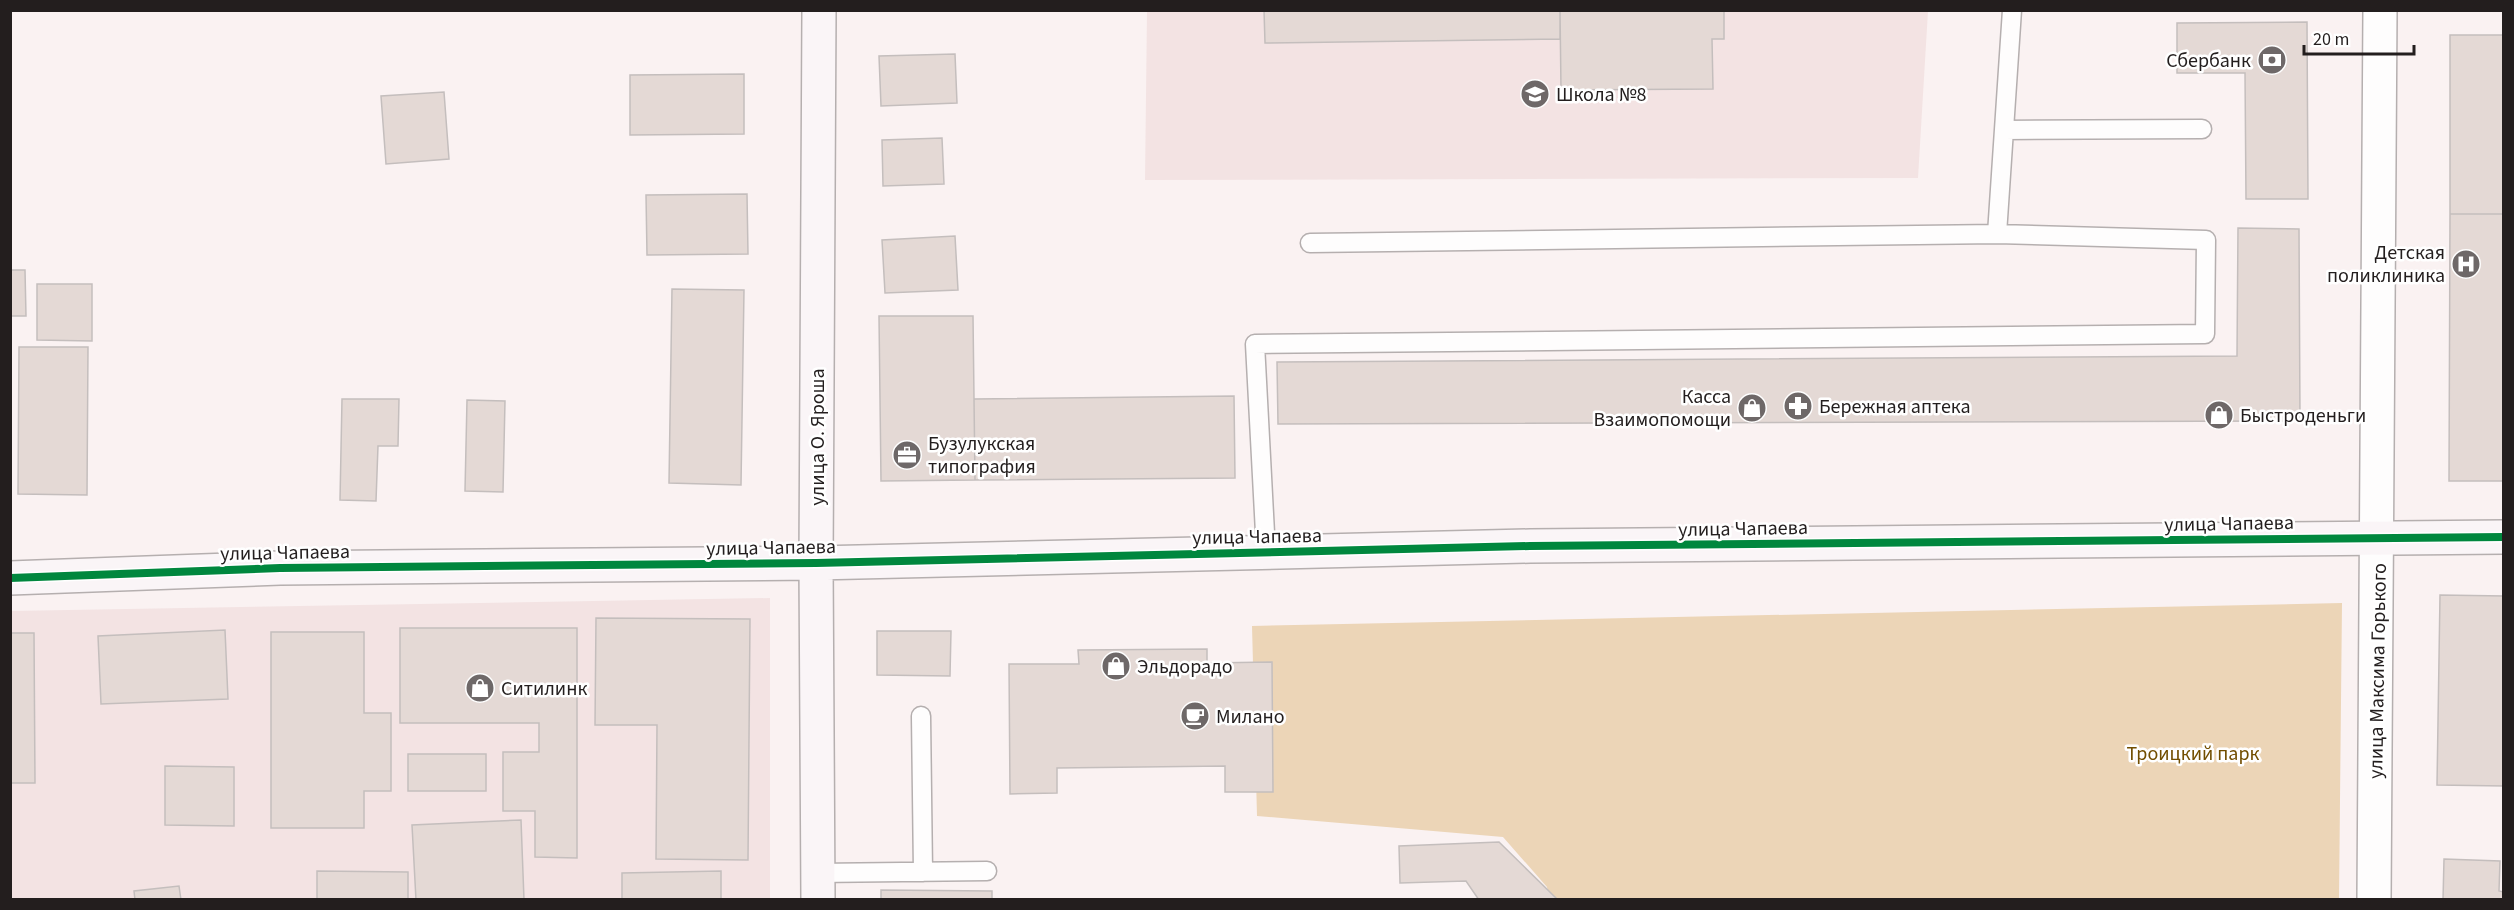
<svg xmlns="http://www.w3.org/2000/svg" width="2514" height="910" font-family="'Source Sans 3',sans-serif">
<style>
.built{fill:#f3e3e3}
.green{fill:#ecd5b7}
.building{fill:#e4d9d5;stroke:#c4bebd;stroke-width:1.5}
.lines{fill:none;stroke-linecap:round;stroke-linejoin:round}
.lane-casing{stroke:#b5afaf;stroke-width:21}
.street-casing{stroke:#b5afaf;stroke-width:36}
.secondary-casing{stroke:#b5afaf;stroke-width:36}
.lane{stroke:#fefdfd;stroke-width:18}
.street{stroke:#fefdfd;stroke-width:33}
.secondary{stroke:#faf5f7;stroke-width:33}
.cycleway-casing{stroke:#fff;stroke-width:11}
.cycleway{stroke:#00873e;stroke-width:8}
.labels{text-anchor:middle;stroke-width:5;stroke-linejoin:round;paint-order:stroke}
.poi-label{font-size:20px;fill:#231e1e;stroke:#fff;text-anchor:start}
.street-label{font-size:20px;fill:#231e1e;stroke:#fff}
.park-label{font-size:20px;fill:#724e00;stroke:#fff}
</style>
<rect width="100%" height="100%" fill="#faf2f2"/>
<path class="built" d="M1147,11H1928L1918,178L1145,180Z
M770,598V899H11L10,611Z"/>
<path class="green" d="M2342,603L2339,899H1549L1547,887L1503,837L1257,816L1252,626Z"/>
<path class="building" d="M1264,10H1560V39L1265,43Z
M1560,10H1724V39H1712L1713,89L1561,90Z
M2307,22L2308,199H2246L2245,73H2177V23Z
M2450,35H2504V214H2450Z
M955,54L957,103L881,106L879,56Z
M744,74V134L630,135V75Z
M444,92L449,159L386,164L381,96Z
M942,138L944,184L883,186L882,140Z
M747,194L748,254L647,255L646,195Z
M2450,214H2504V481H2449Z
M2238,228L2299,229L2300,421L1278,424L1277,362L2237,356Z
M955,236L958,290L885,293L882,240Z
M10,270H25L26,316H10Z
M37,284H92V341L37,340Z
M672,289L744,290L741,485L669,483Z
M879,316H973L975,480L881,481Z
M19,347H88L87,495L18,494Z
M1234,396L1235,478L975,480L974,399Z
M342,399H399L398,446H378L376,501L340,500Z
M467,400L505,401L503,492L465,491Z
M2440,595L2504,596V786L2437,785Z
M596,618L750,619L748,860L656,859L657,725H595Z
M400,628H577V858L535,857V811H503V752H539V723H400Z
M225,630L228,699L101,704L98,636Z
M877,631H951L950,676L877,675Z
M271,632H364V713H391V791H364V828H271Z
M10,633H34L35,783H10Z
M1207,649V663L1272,662L1273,792H1225V766L1057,768V793L1010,794L1009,664H1079L1078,650Z
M408,754H486V791H408Z
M165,766L234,767V826L165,825Z
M521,820L524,900H416L412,825Z
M1499,842L1558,900H1479L1466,881L1400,883L1399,846Z
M2444,859L2500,861L2499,891L2504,892V900H2443Z
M317,871L408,872V900H317Z
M721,871V900H622V873Z
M179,886L181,900H135L134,891Z
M881,890L992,891V900H881Z"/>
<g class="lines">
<g class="lane-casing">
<path id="lane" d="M2004,130L2202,129
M1310,243L1997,234
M1266,552L1255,344L2205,334L2206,240L1997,234L2012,10
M921,716L923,872
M817,873L987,871"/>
</g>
<g class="street-casing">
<path id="street" d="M2374,900L2380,10"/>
</g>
<g class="secondary-casing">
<path id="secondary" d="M10,578L280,568L816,563L1530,546L2504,537
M818,900L816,563L819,10"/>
</g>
<use href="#lane" class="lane"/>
<use href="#street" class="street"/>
<use href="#secondary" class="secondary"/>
<g class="cycleway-casing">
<path id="cycleway" d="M10,578L280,568L816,563L1530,546L2504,537"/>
</g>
<use href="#cycleway" class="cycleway"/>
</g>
<defs>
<g id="bank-disc" transform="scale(1.5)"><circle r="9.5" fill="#6e6868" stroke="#fff"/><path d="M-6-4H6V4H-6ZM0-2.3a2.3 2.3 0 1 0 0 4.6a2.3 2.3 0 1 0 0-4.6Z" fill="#fff"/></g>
<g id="school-disc" transform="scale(1.5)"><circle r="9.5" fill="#6e6868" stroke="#fff"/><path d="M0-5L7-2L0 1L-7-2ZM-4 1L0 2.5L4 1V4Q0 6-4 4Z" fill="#fff"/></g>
<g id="hospital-disc" transform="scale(1.5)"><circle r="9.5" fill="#6e6868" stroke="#fff"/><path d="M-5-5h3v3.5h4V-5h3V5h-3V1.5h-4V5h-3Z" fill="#fff"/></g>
<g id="pharmacy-disc" transform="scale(1.5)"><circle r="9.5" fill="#6e6868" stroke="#fff"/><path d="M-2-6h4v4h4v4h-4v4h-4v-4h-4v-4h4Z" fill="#fff"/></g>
<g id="shop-disc" transform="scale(1.5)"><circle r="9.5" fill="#6e6868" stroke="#fff"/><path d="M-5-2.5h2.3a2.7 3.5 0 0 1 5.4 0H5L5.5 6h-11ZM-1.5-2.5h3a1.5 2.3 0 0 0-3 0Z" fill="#fff"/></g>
<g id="office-disc" transform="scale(1.5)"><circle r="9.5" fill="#6e6868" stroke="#fff"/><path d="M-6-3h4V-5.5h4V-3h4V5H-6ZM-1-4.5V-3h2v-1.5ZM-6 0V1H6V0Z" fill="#fff"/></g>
<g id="cafe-disc" transform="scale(1.5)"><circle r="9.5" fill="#6e6868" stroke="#fff"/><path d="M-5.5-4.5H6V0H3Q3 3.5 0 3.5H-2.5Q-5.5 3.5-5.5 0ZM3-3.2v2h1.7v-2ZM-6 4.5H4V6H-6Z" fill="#fff"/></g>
</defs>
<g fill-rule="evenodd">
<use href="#bank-disc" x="2272" y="60"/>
<use href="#school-disc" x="1535" y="94"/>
<use href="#hospital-disc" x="2466" y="264"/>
<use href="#pharmacy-disc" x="1798" y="406"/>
<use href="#shop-disc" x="1752" y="408"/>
<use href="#shop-disc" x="2219" y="415"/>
<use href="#office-disc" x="907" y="455"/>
<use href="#shop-disc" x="1116" y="666"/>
<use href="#shop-disc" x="480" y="688"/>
<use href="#cafe-disc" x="1195" y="716"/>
</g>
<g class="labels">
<g class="poi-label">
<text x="2251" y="67" text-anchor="end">Сбербанк</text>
<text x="1556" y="101">Школа №8</text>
<text x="2445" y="259" text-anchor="end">Детская<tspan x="2445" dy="23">поликлиника</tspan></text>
<text x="1731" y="403" text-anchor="end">Касса<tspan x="1731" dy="23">Взаимопомощи</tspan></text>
<text x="1819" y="413">Бережная аптека</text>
<text x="2240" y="422">Быстроденьги</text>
<text x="928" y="450">Бузулукская<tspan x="928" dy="23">типография</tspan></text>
<text x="1137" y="673">Эльдорадо</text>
<text x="501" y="695">Ситилинк</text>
<text x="1216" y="723">Милано</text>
</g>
<g class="street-label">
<text transform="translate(817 437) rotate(-90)" y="7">улица О. Яроша</text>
<text transform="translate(2229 523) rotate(-1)" y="7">улица Чапаева</text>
<text transform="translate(1743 528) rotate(-1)" y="7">улица Чапаева</text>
<text transform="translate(1257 536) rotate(-1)" y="7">улица Чапаева</text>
<text transform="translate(771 547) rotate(-1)" y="7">улица Чапаева</text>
<text transform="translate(285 552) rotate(-1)" y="7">улица Чапаева</text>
<text transform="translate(2377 671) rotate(-89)" y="7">улица Максима Горького</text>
</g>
<g class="park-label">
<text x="2193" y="760">Троицкий парк</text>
</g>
</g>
<rect width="2514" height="910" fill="none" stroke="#231e1e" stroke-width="24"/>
<path d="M2304 45v9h110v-9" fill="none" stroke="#231e1e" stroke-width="3"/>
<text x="2313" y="45" font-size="18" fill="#231e1e" stroke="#ffffff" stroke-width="4.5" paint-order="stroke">20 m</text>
</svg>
